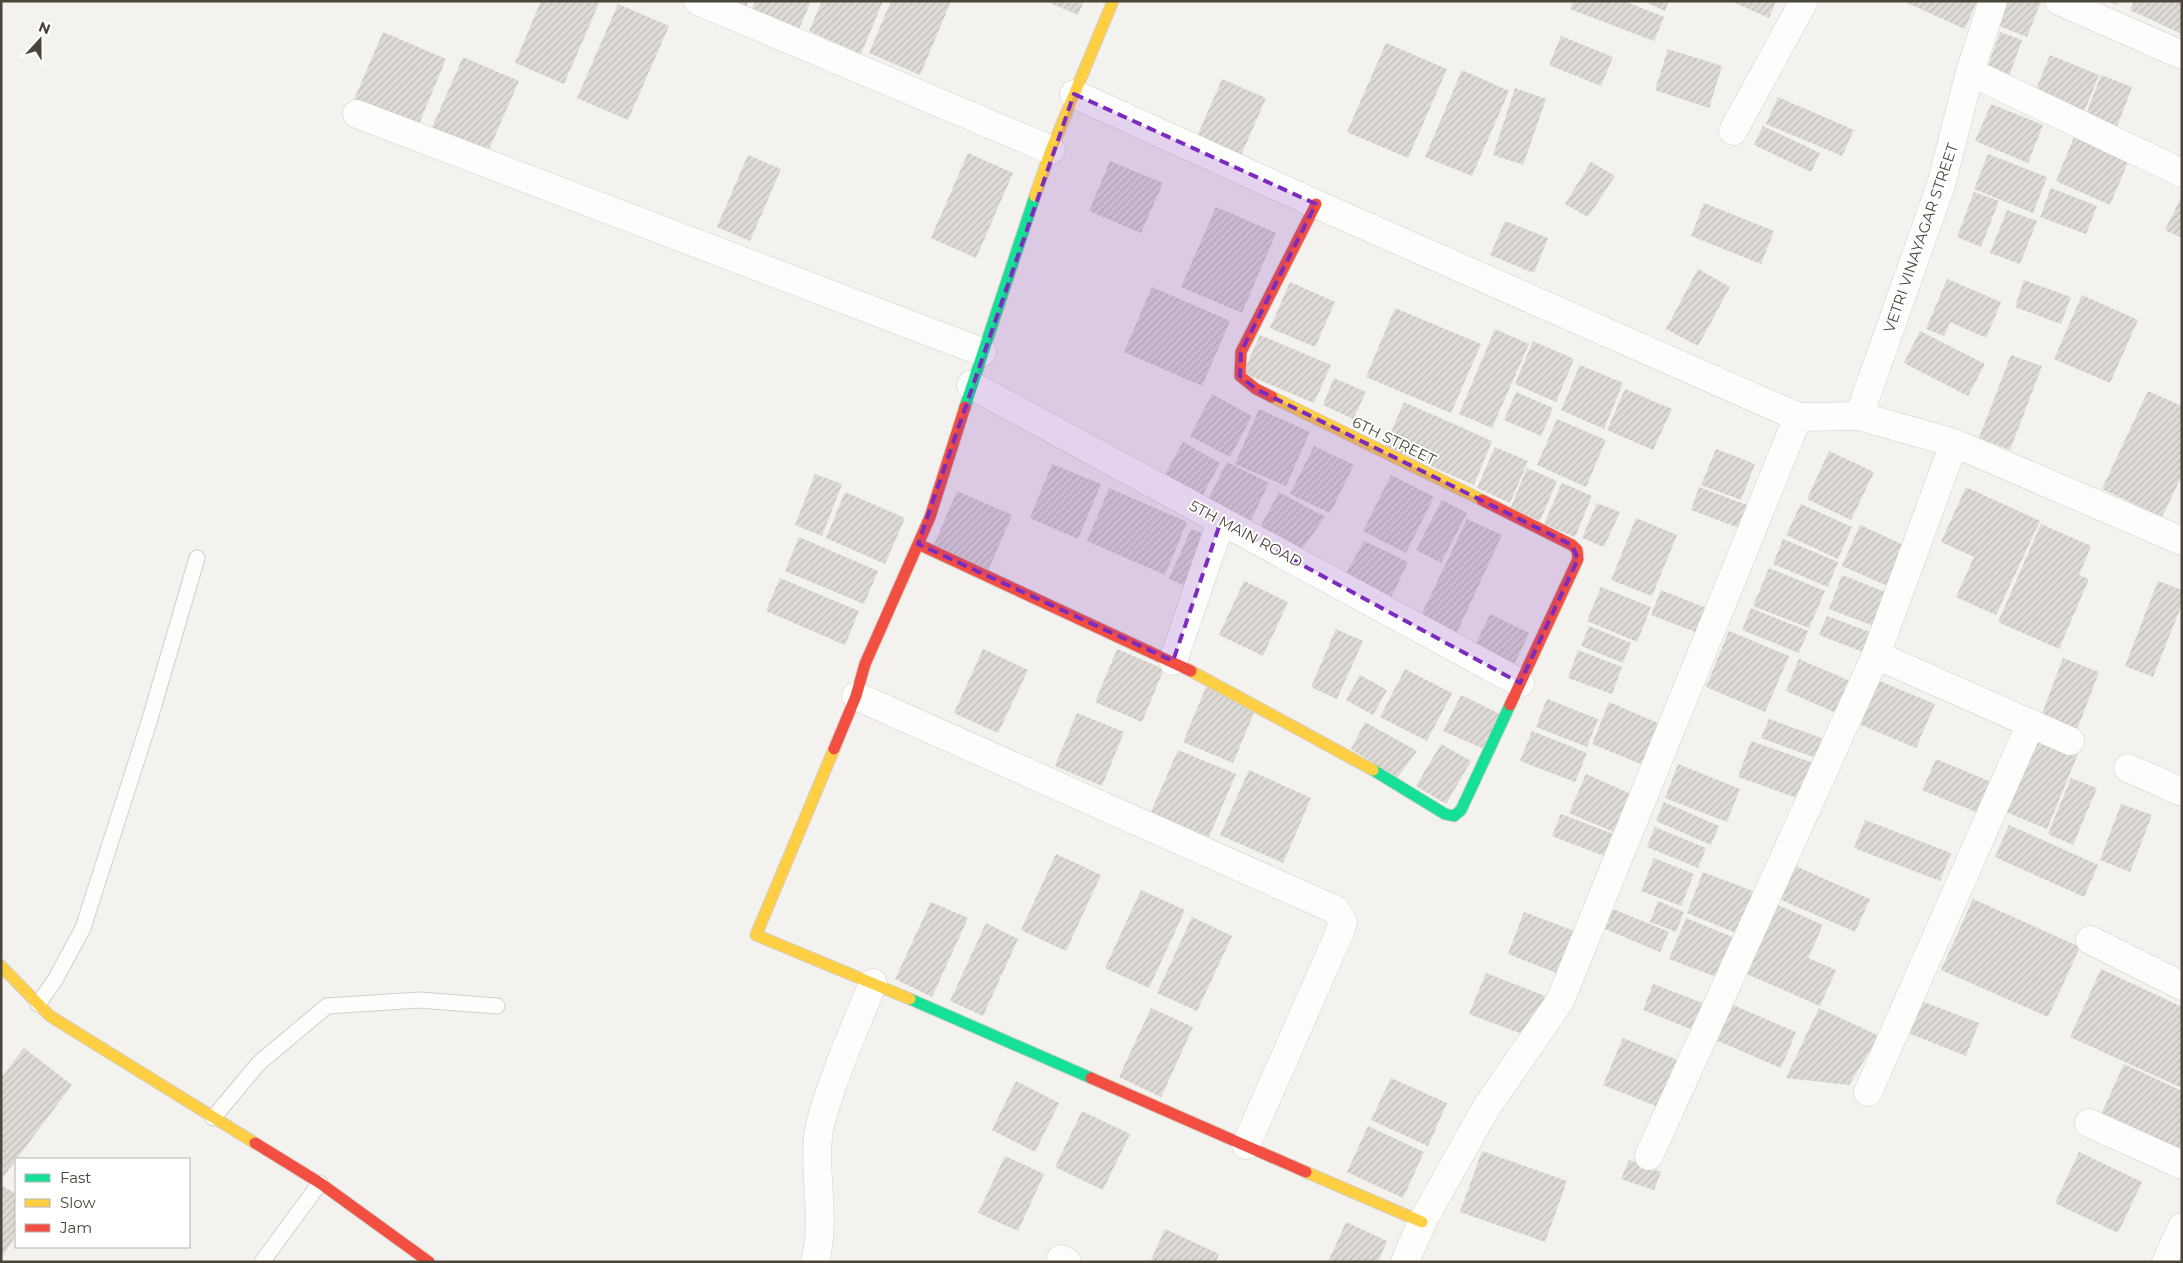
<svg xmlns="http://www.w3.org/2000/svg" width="2183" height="1263" font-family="Montserrat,sans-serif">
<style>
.building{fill:url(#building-hatch)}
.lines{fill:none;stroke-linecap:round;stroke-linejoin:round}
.lane-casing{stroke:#d2d0cb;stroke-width:17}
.street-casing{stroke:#d2d0cb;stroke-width:29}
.fast-casing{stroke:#d3cfc5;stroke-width:13}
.slow-casing{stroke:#d3cfc5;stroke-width:13}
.jam-casing{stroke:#d3cfc5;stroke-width:13}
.lane{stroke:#fdfdfc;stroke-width:15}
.street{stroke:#fdfdfc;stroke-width:28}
.fast{stroke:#16e098;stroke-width:11}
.slow{stroke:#ffcf43;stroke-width:11}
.jam{stroke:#f24e42;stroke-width:11}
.marked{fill:#7b2cbf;fill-opacity:0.2;stroke:#7b2cbf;stroke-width:4;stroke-dasharray:10 6;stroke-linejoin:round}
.labels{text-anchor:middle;stroke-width:4;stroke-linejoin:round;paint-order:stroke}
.street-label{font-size:15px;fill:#4b4439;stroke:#fff}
</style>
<defs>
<pattern id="building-hatch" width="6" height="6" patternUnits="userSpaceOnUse" patternTransform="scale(1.25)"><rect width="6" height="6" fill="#dedbd6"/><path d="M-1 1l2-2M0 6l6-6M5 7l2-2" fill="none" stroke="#c0bdb8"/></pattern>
</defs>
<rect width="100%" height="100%" fill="#f4f2ee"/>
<path class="building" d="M541,1H600L564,84L515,63Z
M732,1H748L746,7Z
M755,1H811L799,29L752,9Z
M822,1H883L861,54L809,31Z
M891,1H951L920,75L869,53Z
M1045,1H1084L1078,15Z
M1573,1H1624L1664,17L1654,41L1570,9Z
M1643,1H1669L1665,11Z
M1731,1H1776L1769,18Z
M1907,1H1977L1965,29L1907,3Z
M2008,1H2041L2027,37L1999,26Z
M2107,1H2119L2117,5Z
M2134,1H2182V34L2130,10Z
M618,4L669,26L628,120L577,98Z
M383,32L446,59L416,131L352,104Z
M2000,32L2022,40L2007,82L1985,74Z
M1561,36L1613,57L1601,86L1549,65Z
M1386,43L1447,69L1408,158L1347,132Z
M1668,49L1722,66L1709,108L1655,90Z
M2050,55L2099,75L2082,117L2033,97Z
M463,57L519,81L486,156L430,132Z
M1462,70L1509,91L1472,176L1425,157Z
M2101,75L2132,87L2115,132L2084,120Z
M1222,79L1266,98L1239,160L1195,141Z
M1515,88L1546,99L1523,165L1493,155Z
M1778,97L1854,130L1842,156L1766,124Z
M1991,104L2043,125L2028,163L1975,141Z
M1763,126L1820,153L1811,172L1754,145Z
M2074,137L2129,160L2110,205L2056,181Z
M968,153L1013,173L976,258L931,238Z
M1988,154L2047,177L2033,213L1974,189Z
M748,155L781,169L750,241L717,227Z
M1110,161L1163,183L1141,233L1089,211Z
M1591,162L1615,176L1588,217L1565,204Z
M2051,188L2097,206L2086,234L2040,217Z
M1974,192L1999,201L1981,247L1957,237Z
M2182,196V238L2165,230Z
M1704,203L1774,231L1761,264L1691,236Z
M1216,207L1276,233L1242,313L1181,287Z
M2007,210L2037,221L2020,264L1990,253Z
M1505,221L1548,238L1534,273L1490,255Z
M1698,269L1730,287L1698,346L1666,329Z
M1947,279L2001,302L1986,338L1950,322L1944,336L1926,329Z
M2024,280L2071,297L2061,324L2015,307Z
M1290,282L1335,302L1315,347L1270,328Z
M1152,287L1230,321L1202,386L1124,352Z
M2082,295L2138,320L2110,383L2054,359Z
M1395,308L1481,344L1451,413L1366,377Z
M1495,329L1529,344L1492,428L1459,414Z
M1920,331L1985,364L1968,396L1904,363Z
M1260,335L1331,365L1314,403L1243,373Z
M1533,341L1574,359L1556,402L1515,384Z
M2011,355L2042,366L2010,450L1979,438Z
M1580,365L1623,383L1604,429L1561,410Z
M1334,378L1366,392L1353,419L1323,405Z
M1625,389L1672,409L1653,450L1607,430Z
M2148,391L2182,406V475L2162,517L2102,489Z
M1516,392L1553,408L1541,436L1504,420Z
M1212,394L1252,416L1230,457L1190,436Z
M1404,402L1492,441L1474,485L1385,446Z
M1259,409L1310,432L1286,486L1235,464Z
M1557,419L1606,440L1586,487L1537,465Z
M1183,442L1220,463L1201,498L1163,478Z
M1314,446L1354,465L1330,513L1290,494Z
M1495,447L1528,461L1510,503L1477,488Z
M1716,449L1755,464L1741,500L1701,485Z
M1829,451L1874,472L1851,520L1807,499Z
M1227,462L1269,483L1248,526L1205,505Z
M1052,464L1101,484L1078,539L1030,518Z
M1527,468L1557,481L1540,521L1510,509Z
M815,474L842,484L822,536L795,525Z
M1391,475L1434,497L1406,553L1363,531Z
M1562,483L1592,496L1575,537L1544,524Z
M1699,487L1752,507L1744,530L1691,510Z
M1966,487L2040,521L1996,615L1956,597L1974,557L1941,542Z
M1109,488L1187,522L1165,575L1087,541Z
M957,491L1012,515L988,571L933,547Z
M845,492L905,518L885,564L826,538Z
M1279,492L1325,517L1300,552L1259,529Z
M1442,500L1467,513L1441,563L1416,550Z
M1597,503L1620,512L1604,547L1582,538Z
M1801,504L1852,527L1838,559L1786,535Z
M1636,518L1677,535L1652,596L1611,580Z
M1467,519L1502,535L1452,643L1416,626Z
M2041,524L2091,546L2079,575L2089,579L2059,649L1998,622Z
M1860,525L1915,550L1897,590L1842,566Z
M1191,529L1208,535L1188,587L1169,579Z
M799,537L878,571L864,604L785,571Z
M1783,539L1838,562L1828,587L1773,564Z
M1364,541L1408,562L1389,602L1344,577Z
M1769,568L1825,591L1809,628L1753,606Z
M1842,575L1893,595L1879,628L1829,609Z
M780,578L859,611L845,645L766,611Z
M1244,581L1288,602L1263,656L1219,635Z
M2158,581L2182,590V604L2153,677L2125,666Z
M1601,587L1651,607L1637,642L1587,621Z
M1661,590L1716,612L1706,636L1651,615Z
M1751,608L1808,631L1799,653L1742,630Z
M1490,614L1529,633L1513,667L1474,648Z
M1827,616L1878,635L1871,655L1819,635Z
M1589,626L1631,643L1623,663L1581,646Z
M1336,629L1363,641L1337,699L1311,687Z
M1729,631L1789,656L1765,712L1706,687Z
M983,649L1028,670L998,733L954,713Z
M1117,649L1164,669L1142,722L1095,702Z
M1578,650L1622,667L1612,694L1568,678Z
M2063,658L2099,672L2075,735L2039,722Z
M1799,659L1850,681L1836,713L1786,691Z
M1405,669L1452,693L1427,741L1380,717Z
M1360,675L1387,690L1373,715L1346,700Z
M1877,680L1935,704L1916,748L1859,724Z
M1206,687L1256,708L1233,763L1183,742Z
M1461,695L1500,714L1482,748L1443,731Z
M1547,699L1598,719L1587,747L1536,727Z
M1609,702L1665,726L1648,767L1592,744Z
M1077,713L1124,732L1102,786L1055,766Z
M1769,719L1827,740L1819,759L1761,738Z
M1365,722L1417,751L1397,778L1351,749Z
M2034,730L2080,749L2047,829L2001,810Z
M1532,731L1587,753L1575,782L1520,761Z
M1751,741L1816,764L1803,800L1738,777Z
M1441,744L1471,761L1446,804L1416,786Z
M1178,750L1236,774L1209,837L1151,812Z
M1936,759L2001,786L1988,817L1922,790Z
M1678,764L1740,789L1727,822L1665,798Z
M1249,770L1311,798L1283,863L1220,835Z
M1586,774L1638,797L1623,836L1569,813Z
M2071,778L2097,788L2073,845L2048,834Z
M1664,802L1719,826L1711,845L1656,821Z
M2121,804L2152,815L2130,872L2100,860Z
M1561,814L1621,837L1612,859L1552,836Z
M1865,820L1951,853L1940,881L1854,848Z
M2009,825L2098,865L2084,897L1995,857Z
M1655,827L1706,848L1698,868L1647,847Z
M1056,854L1101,875L1066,951L1021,930Z
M1654,858L1694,874L1681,906L1641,891Z
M1793,865L1870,899L1855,932L1779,899Z
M1703,872L1758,893L1741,935L1687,913Z
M1141,890L1185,910L1149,988L1105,968Z
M1973,899L2080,947L2048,1017L1941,970Z
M1658,901L1684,912L1676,932L1650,922Z
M931,902L968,918L932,997L895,979Z
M1778,905L1823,925L1808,958L1836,970L1820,1006L1747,974Z
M1613,909L1669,932L1660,952L1605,929Z
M1524,912L1580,933L1564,976L1508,954Z
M1192,917L1232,936L1197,1011L1157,993Z
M1686,918L1740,940L1724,980L1669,959Z
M986,923L1018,939L983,1016L950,1001Z
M2101,969L2182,1007V1088L2070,1037Z
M1486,973L1545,996L1530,1037L1469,1014Z
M1653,984L1708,1005L1698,1032L1643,1010Z
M1916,999L1979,1023L1966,1056L1903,1031Z
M1726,1002L1796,1032L1781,1068L1711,1038Z
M1151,1008L1193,1027L1161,1097L1119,1077Z
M1819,1008L1879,1036L1849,1085L1786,1078Z
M1623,1038L1685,1063L1666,1110L1603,1085Z
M24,1048L72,1085L3,1177L1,1078Z
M2124,1064L2182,1091V1159L2098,1121Z
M1391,1078L1447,1103L1428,1146L1371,1120Z
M1016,1081L1059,1103L1035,1152L992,1130Z
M1082,1111L1130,1134L1103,1190L1055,1167Z
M1368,1126L1424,1152L1403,1198L1347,1172Z
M1482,1151L1567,1181L1545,1242L1460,1212Z
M2079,1152L2142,1182L2118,1233L2055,1203Z
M1005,1156L1044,1174L1018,1231L978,1213Z
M1629,1160L1661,1172L1654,1190L1621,1179Z
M1,1185L16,1194V1235L1,1259Z
M1346,1222L1387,1241L1378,1262H1328Z
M1165,1229L1219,1254L1216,1262H1150Z"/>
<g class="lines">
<g class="lane-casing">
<path id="lane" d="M38,1004L55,980L83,928L149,722L197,558
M213,1118L259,1063L327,1006L419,1000L497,1006
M262,1262L320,1183"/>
</g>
<g class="street-casing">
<path id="street" d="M698,1L1051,150
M2059,1L2182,55
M1970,72L2182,173
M1074,94L1316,204L1798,417L1859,416L1954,443L2182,541
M357,114L982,352
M1733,131L1804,1
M971,385L1520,683
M1859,416L1941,185L1970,72L1993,1
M1876,655L2070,741
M1173,661L1221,521
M856,696L1336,910L1343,922L1339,934L1246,1145
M2128,768L2182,792
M2090,940L2182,986
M1868,1092L2031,723
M2089,1123L2182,1165
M1649,1156L1876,655L1954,443
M1061,1259L1067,1262
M815,1262C826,1220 814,1179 818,1137C820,1120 826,1104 831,1089C843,1053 859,1018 873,983
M1405,1262L1422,1222L1486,1108L1560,1001L1798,417
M2166,1262L2182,1227"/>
</g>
<g class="fast-casing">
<path id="fast" d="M965,407L1035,196
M1373,770L1445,814L1454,816L1461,810L1510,705
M910,999L1091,1078"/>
</g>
<g class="slow-casing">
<path id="slow" d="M1035,196L1051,150L1113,1
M1272,397L1482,500
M1191,671L1373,770
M834,749L756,935L910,999
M1,966L50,1016L255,1143
M1306,1172L1422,1222"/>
</g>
<g class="jam-casing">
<path id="jam" d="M1272,397L1256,389L1240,376L1241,352L1316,204
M1482,500L1572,545L1577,550L1578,559L1510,705
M918,544L1191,671
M834,749L856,696L865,664L930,517L965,407
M1091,1078L1306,1172
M255,1143L320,1183L429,1262"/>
</g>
<use href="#lane" class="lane"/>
<use href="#street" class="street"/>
<use href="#fast" class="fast"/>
<use href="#slow" class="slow"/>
<use href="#jam" class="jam"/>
</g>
<path class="marked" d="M1074,94L1316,204L1241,352L1240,376L1256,389L1572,545L1578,559L1520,683L1221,521L1173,661L918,544Z"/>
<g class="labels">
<g class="street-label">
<text transform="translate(1921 238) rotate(-71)" y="5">VETRI VINAYAGAR STREET</text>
<text transform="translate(1394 441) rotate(26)" y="5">6TH STREET</text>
<text transform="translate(1246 534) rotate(28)" y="5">5TH MAIN ROAD</text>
</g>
</g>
<rect width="2183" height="1263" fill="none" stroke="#4b4439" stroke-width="5"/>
<rect x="15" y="1158" width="175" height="90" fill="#ffffff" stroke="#b7b4b0"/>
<rect x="25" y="1174" width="25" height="8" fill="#16e098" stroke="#b7b4b0"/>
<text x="60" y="1183" font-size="15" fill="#4b4439">Fast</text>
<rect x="25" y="1199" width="25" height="8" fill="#ffcf43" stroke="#b7b4b0"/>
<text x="60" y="1208" font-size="15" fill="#4b4439">Slow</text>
<rect x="25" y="1224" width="25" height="8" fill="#f24e42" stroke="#b7b4b0"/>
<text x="60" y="1233" font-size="15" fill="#4b4439">Jam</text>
<g transform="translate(40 40) rotate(21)" stroke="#ffffff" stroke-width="4" paint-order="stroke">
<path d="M0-4L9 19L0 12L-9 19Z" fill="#4b4439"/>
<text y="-8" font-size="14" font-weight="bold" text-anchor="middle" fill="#4b4439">N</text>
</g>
</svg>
